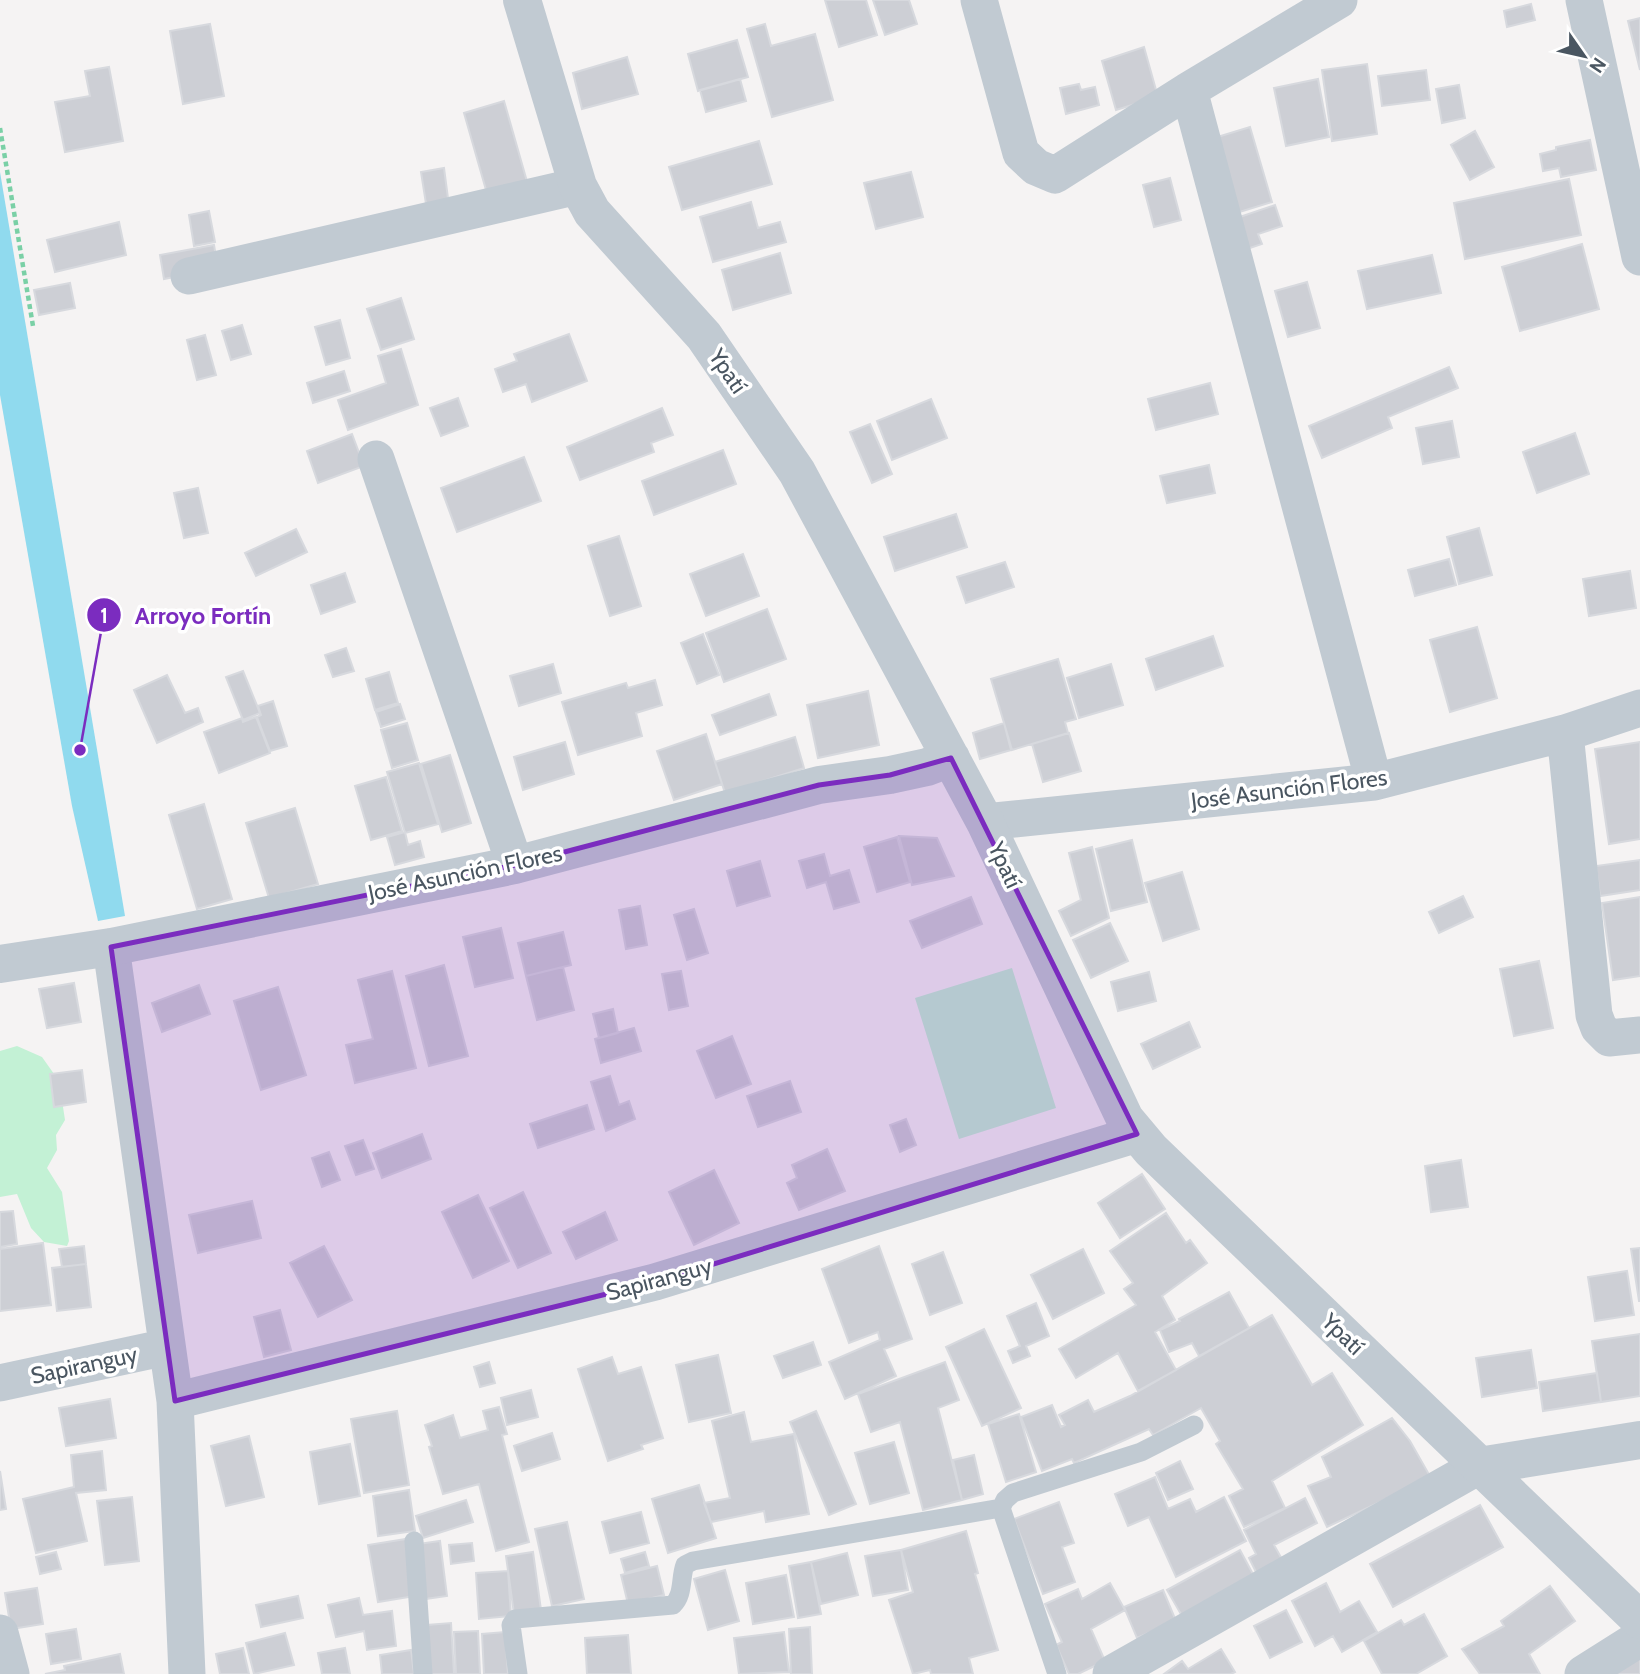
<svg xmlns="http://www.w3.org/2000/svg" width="1640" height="1674" font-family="Cabin,sans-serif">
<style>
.green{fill:#c3f1d5}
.water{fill:#90daee}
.building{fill:#cdcfd5;stroke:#d7d9de;stroke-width:2}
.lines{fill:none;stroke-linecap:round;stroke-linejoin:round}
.path{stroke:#7ad0a6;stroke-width:4.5;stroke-dasharray:5 3.5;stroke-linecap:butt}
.service{stroke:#c1cad2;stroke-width:19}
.minor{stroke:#c1cad2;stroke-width:37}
.tertiary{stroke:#c1cad2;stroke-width:38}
.marked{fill:#7b2cbf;fill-opacity:0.2;stroke:#7b2cbf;stroke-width:5;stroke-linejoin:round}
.labels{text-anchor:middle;stroke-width:7;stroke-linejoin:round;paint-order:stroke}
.street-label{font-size:23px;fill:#4a5661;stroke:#fff}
.leader{fill:none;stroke:#7b2cbf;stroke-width:2.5}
.callout-dot{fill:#7b2cbf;stroke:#fff;stroke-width:2.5}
.mark-label{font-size:21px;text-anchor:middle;font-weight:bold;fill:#fff}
.callout-label{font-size:24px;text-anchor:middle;font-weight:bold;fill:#7b2cbf;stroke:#fff;stroke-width:7;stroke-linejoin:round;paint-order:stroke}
</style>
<rect width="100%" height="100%" fill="#f5f3f3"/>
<path class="green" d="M1012,968L1056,1108L959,1139L915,998Z
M17,1046L42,1057L59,1081L65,1120L56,1135L57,1150L47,1168L62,1192L69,1241L67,1246L44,1242L31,1228L17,1194L0,1197V1051Z"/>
<path class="water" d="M0,172L125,916L98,921L72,806L0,395Z"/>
<path class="building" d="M825,0H866L877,35L839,47Z
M873,0H909L917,24L885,35Z
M1531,4L1535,20L1507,27L1504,11Z
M1640,18V70L1628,21Z
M210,24L224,96L183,104L170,31Z
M765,24L771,46L815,34L833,100L772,117L747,29Z
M737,40L748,77L698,91L688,54Z
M1144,47L1158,97L1116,110L1102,61Z
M627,57L638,94L582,109L573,73Z
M1367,64L1377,134L1332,141L1322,70Z
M109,67L123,141L65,152L55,102L90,96L85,71Z
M1426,70L1430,100L1382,106L1378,76Z
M740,79L746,101L706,112L700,90Z
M1318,79L1329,137L1286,146L1274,88Z
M1079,84L1081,90L1095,87L1099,105L1066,114L1060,88Z
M1459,85L1465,118L1442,123L1436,89Z
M504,101L528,185L488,197L464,113Z
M1250,127L1272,202L1233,214L1211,139Z
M1475,131L1494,167L1470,180L1451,145Z
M1590,140L1596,170L1561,177L1559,168L1543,171L1540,154L1556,150V147Z
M759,141L772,184L682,210L669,167Z
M444,168L449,206L427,210L421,172Z
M911,172L923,217L876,229L864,183Z
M1170,178L1181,220L1154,227L1143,185Z
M1569,179L1581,235L1465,259L1454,203Z
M751,202L758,228L780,222L786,242L713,262L700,217Z
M1275,205L1282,226L1258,234L1262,244L1247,249L1237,218Z
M209,211L215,242L194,246L189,215Z
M119,222L126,255L55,272L47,240Z
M1582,244L1599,309L1520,331L1502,267Z
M214,245L218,268L164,279L160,255Z
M780,253L791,293L733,310L722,270Z
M1432,255L1441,293L1367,309L1358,271Z
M1307,282L1320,328L1288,337L1275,291Z
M70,283L75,308L39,315L34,290Z
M401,298L414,339L381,350L367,309Z
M340,320L350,358L326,365L315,327Z
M242,325L251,354L231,360L222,331Z
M569,334L587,381L532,402L526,384L503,392L495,369L517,361L514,354Z
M205,335L216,375L197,380L187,340Z
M401,349L418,405L348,430L338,400L386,383L378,356Z
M1449,367L1458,388L1388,417L1392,428L1322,458L1309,426Z
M344,371L350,391L313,403L307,383Z
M1210,383L1218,414L1156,430L1148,399Z
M458,398L468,426L441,436L430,408Z
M931,399L947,438L892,460L877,421Z
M662,408L673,435L651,443L654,452L580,480L567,447Z
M1452,421L1459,457L1423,464L1416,428Z
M870,424L892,474L872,483L850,432Z
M1575,433L1589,474L1537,493L1523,452Z
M352,434L364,466L318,483L307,451Z
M723,450L736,484L654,515L642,481Z
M524,457L541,501L457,532L441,488Z
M1209,465L1215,493L1167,503L1160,476Z
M198,488L208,533L184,538L174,493Z
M956,514L967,547L895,571L884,537Z
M1479,528L1492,575L1459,584L1447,537Z
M296,529L307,552L256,576L245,553Z
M619,536L641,606L610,616L588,546Z
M743,554L759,596L706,616L690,574Z
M1449,559L1456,585L1415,596L1408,570Z
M1005,562L1014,587L966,603L957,577Z
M1630,571L1636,608L1589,616L1583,579Z
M345,573L355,602L321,614L311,585Z
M767,609L786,659L724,682L706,633Z
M1477,627L1497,698L1450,712L1430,640Z
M703,634L719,675L697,684L681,643Z
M1213,636L1223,666L1156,690L1146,659Z
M346,648L354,671L333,677L325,655Z
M1058,659L1076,719L1065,722L1068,733L1012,750L991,679Z
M553,664L561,693L519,706L510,676Z
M1111,664L1123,705L1079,718L1067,678Z
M243,671L260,713L243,720L226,677Z
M389,672L398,703L375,710L366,679Z
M167,675L185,713L198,708L203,722L157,743L134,690Z
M655,680L662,705L636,713L642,736L578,755L562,702L626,683L628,688Z
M868,691L879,745L818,758L807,705Z
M769,694L776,715L720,735L712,715Z
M273,701L287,746L270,751L257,717L261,715L258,706Z
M400,704L405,719L381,727L376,712Z
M256,717L270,753L219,773L204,732L242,718L243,722Z
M407,723L418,760L392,768L381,730Z
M1004,723L1011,750L980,759L973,733Z
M1069,733L1081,771L1043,782L1032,744Z
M706,734L722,784L674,800L657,751Z
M795,737L804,768L725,793L715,762Z
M565,742L574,774L523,790L514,757Z
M1640,742V839L1609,844L1595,749Z
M450,755L471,823L442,832L421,764Z
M419,763L438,824L405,833L387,772Z
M386,777L402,831L371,840L355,786Z
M204,804L232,899L197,909L169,815Z
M295,808L318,884L269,898L246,823Z
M405,832L408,845L420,841L424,857L395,865L387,837Z
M899,836L937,838L954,876L912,885Z
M897,837L910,882L877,892L864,847Z
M1132,840L1147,902L1111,911L1096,849Z
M1092,847L1109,918L1071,936L1059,911L1081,900L1069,853Z
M824,854L830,876L849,870L859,902L834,909L826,882L807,888L799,861Z
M1640,860V890L1600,896L1596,866Z
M760,861L770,896L737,906L727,871Z
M1182,872L1199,929L1163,941L1145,883Z
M1463,896L1473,917L1439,933L1429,912Z
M971,897L982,924L922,948L910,921Z
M1640,897V976L1613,980L1602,903Z
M640,906L647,945L626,949L619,910Z
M694,909L708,953L687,960L674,915Z
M1110,923L1128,961L1091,978L1073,940Z
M501,928L513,978L475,987L463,937Z
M563,932L571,965L526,976L518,943Z
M1539,961L1553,1028L1514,1036L1500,969Z
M444,965L468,1056L429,1066L406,976Z
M563,967L574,1010L537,1020L526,976Z
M392,971L416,1068L355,1083L346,1045L373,1039L358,980Z
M681,971L688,1006L669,1010L662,974Z
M1149,972L1156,1001L1118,1011L1111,982Z
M74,983L81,1022L47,1028L39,989Z
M199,985L210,1014L162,1032L152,1003Z
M278,987L306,1075L261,1090L234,1001Z
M613,1009L618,1033L599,1038L593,1014Z
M1189,1022L1200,1047L1153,1069L1141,1044Z
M634,1028L641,1051L601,1063L595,1039Z
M732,1036L751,1084L716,1098L697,1051Z
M82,1070L86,1102L54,1107L50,1074Z
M610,1076L619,1105L629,1101L635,1119L606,1131L591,1082Z
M790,1081L801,1112L758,1127L747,1096Z
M587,1105L594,1129L538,1148L530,1124Z
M906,1119L916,1145L900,1152L890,1125Z
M422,1134L431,1159L382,1178L373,1153Z
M363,1140L374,1169L356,1175L345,1146Z
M827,1149L845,1191L799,1210L787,1183L797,1178L792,1165Z
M329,1152L340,1180L322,1187L312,1158Z
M1461,1160L1468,1207L1431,1212L1425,1166Z
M714,1170L739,1223L694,1245L669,1192Z
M1142,1174L1165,1209L1120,1238L1098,1203Z
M523,1192L551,1253L518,1268L490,1208Z
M478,1195L509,1261L473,1278L442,1212Z
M252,1201L261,1238L198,1253L189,1215Z
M13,1211L17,1244L0,1247V1212Z
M605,1212L617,1240L576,1259L563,1232Z
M1166,1213L1186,1243L1190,1240L1207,1263L1162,1296L1175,1320L1155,1332L1176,1370L1138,1391L1118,1353L1076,1378L1059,1349L1136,1305L1124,1289L1133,1283L1110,1251Z
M43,1243L51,1305L0,1311V1249Z
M84,1246L86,1264L62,1267L59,1249Z
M324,1246L352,1300L318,1317L290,1263Z
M879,1246L912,1339L884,1349L896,1376L845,1399L829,1362L880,1340L878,1332L849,1343L822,1269Z
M1640,1248V1301H1639L1631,1249Z
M1083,1249L1104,1293L1053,1319L1031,1275Z
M943,1252L962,1303L930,1315L912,1264Z
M86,1264L91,1307L57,1311L52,1268Z
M1627,1271L1634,1315L1595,1321L1588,1277Z
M1229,1292L1249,1328L1199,1356L1192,1343L1169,1352L1160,1330L1180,1321L1179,1319Z
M1036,1303L1049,1336L1026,1346L1030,1356L1013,1363L1008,1351L1020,1346L1007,1316Z
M280,1310L291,1350L264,1357L254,1317Z
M1272,1315L1312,1385L1332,1373L1363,1425L1272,1481L1285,1508L1244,1527L1229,1496L1243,1489L1216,1444L1220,1441L1201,1408L1153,1435L1149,1429L1074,1463L1072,1459L1042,1471L1021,1417L1052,1405L1061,1427L1065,1425L1059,1415L1088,1400L1094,1412L1130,1396Z
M984,1329L1021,1408L982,1426L946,1347Z
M1640,1334V1396L1601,1402L1592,1341Z
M813,1342L821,1365L783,1378L774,1356Z
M1531,1350L1537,1388L1482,1397L1476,1358Z
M718,1355L731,1413L689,1422L676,1365Z
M612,1357L618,1374L641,1367L663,1438L641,1445L643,1449L608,1461L578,1369Z
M489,1362L495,1383L480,1387L474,1367Z
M945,1362L959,1400L938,1408L962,1500L923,1510L900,1422L871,1432L858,1394Z
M1597,1373L1601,1402L1543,1411L1539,1382Z
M531,1390L538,1417L507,1425L501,1398Z
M110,1399L116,1438L66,1446L59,1408Z
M499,1407L507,1434L502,1435L529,1542L496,1551L479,1484L443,1494L429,1447L432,1446L425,1425L453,1415L460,1438L488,1430L483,1411Z
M397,1411L409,1485L364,1493L351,1419Z
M816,1411L856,1504L829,1515L790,1422Z
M744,1412L751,1442L794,1434L809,1514L766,1522L764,1511L711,1522L704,1503L730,1498L712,1421Z
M1019,1414L1036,1472L1006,1482L988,1424Z
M1392,1418L1410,1441L1431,1478L1327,1527L1308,1486L1331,1477L1322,1457Z
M552,1433L560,1459L522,1471L514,1446Z
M249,1436L264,1497L226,1506L211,1446Z
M894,1442L909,1493L870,1504L855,1453Z
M350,1444L360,1496L319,1504L310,1452Z
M102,1451L106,1490L76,1493L87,1541L36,1553L23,1499L74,1487L71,1455Z
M974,1455L983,1494L962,1500L953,1460Z
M1180,1461L1193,1489L1168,1500L1156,1473Z
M0,1471L6,1509L0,1510Z
M1155,1477L1168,1509L1190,1499L1196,1512L1224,1497L1246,1541L1176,1577L1149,1517L1128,1526L1115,1494Z
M699,1485L716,1538L668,1553L652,1499Z
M409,1490L415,1531L378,1536L373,1496Z
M132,1497L139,1561L105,1565L97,1501Z
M1305,1498L1317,1523L1274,1545L1283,1561L1258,1576L1249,1558L1256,1554L1244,1530Z
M466,1500L473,1522L423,1538L416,1516Z
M1059,1502L1074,1543L1062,1547L1075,1582L1043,1594L1014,1519Z
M1480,1505L1503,1547L1393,1607L1370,1564Z
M641,1512L649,1543L610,1553L602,1522Z
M567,1522L584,1599L552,1606L535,1529Z
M966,1531L978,1573L975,1574L998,1650L969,1658L973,1674H931L930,1670L913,1674L889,1600L913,1592L901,1550Z
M406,1539L415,1596L378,1602L368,1545Z
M440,1541L447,1596L425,1599L418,1544Z
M472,1543L474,1561L451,1564L449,1545Z
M901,1550L908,1590L873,1596L865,1556Z
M1240,1550L1254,1576L1182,1616L1167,1590Z
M56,1552L61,1569L40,1574L36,1557Z
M533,1552L541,1610L514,1614L506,1556Z
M645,1552L649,1566L625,1573L621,1559Z
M847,1553L858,1595L821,1604L811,1562Z
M811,1562L821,1614L798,1618L789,1566Z
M657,1566L664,1595L628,1604L621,1575Z
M725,1570L739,1621L708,1630L694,1579Z
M508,1571L511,1616L479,1619L476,1573Z
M786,1575L794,1617L753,1624L746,1583Z
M1110,1583L1125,1610L1091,1629L1105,1661L1078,1674H1069L1056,1645L1062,1642L1045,1604L1078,1589L1082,1599Z
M1326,1583L1340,1612L1359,1601L1377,1632L1342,1652L1333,1636L1315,1646L1292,1601Z
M1550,1586L1575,1621L1529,1654L1540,1674H1480L1462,1649L1504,1626L1501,1621Z
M37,1588L43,1624L11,1629L5,1593Z
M1163,1590L1176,1621L1137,1638L1124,1607Z
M298,1596L303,1618L261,1627L256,1605Z
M359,1598L363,1615L392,1611L396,1646L367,1650L364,1631L336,1637L328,1605Z
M1286,1610L1302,1642L1270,1658L1254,1626Z
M1424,1614L1447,1656L1416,1674H1382L1364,1641L1401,1620L1404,1625Z
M451,1623L454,1674H430L427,1625Z
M810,1627L812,1674H791L789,1629Z
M76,1629L81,1659L51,1664L46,1634Z
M478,1631L480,1674H456L454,1632Z
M505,1632L508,1674H484L482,1634Z
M784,1632L789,1672L739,1674L734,1638Z
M285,1633L294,1665L254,1674L246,1643Z
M628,1635L631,1674H587L585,1638Z
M243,1648L249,1674H220L216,1654Z
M345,1648L350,1674H322L318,1653Z
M1221,1649L1235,1672L1231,1674H1164L1182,1661L1188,1669Z
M411,1650L414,1674H382L380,1655Z
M120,1654L124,1674H45L65,1670L64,1666Z
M1640,1657V1674H1609Z"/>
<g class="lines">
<path class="path" d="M0,128L33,326"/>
<path class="service" d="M1001,1508L1057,1674
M414,1541L423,1674
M518,1674L511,1625L515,1619L673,1605C684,1594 680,1578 685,1565L693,1561L1001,1508L1005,1500L1013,1493L1141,1452L1194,1425"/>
<path class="minor" d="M979,0L1021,153L1036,167L1055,175L1189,90L1339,0
M1584,0L1640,257
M1189,90L1374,782
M189,276L578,186
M376,459L515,865
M1565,733L1594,1015L1599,1028L1609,1038L1640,1035
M985,822L1374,782L1565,733L1640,708
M111,947L175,1401L187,1674
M0,1383L167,1347
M175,1401L655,1282L1137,1134
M0,1633L11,1674
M1111,1674L1479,1466
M1583,1674L1640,1638"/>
<path class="tertiary" d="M522,0L578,186L592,212L704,336L797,472L985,822L1125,1119L1151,1150L1640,1620
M0,964L111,947L515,865L819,785L890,775L927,767L951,758
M1479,1466L1640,1440"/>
</g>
<path class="marked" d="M951,758L1137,1134L655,1282L175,1401L111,947L515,865L819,785L890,775Z"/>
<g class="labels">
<g class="street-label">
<text transform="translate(728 371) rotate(56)" y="8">Ypatí</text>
<text transform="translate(1289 789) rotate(-7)" y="8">José Asunción Flores</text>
<text transform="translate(1005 865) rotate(65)" y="8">Ypatí</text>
<text transform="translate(465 873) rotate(-12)" y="8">José Asunción Flores</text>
<text transform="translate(659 1279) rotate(-15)" y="8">Sapiranguy</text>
<text transform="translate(1343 1334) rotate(44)" y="8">Ypatí</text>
<text transform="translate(84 1365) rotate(-12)" y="8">Sapiranguy</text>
</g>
</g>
<path class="leader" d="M80 750L104 615"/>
<g class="callout-dot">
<circle cx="80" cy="750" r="7"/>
<circle cx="104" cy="615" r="18"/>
</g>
<g class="mark-label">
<text x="104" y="623">1</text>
</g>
<g class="callout-label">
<text x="203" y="624">Arroyo Fortín</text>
</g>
<g transform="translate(1584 56) rotate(124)" stroke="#ffffff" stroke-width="5" paint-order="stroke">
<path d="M0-5L12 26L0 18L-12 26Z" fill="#4a5661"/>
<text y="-10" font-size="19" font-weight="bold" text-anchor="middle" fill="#4a5661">N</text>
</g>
</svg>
